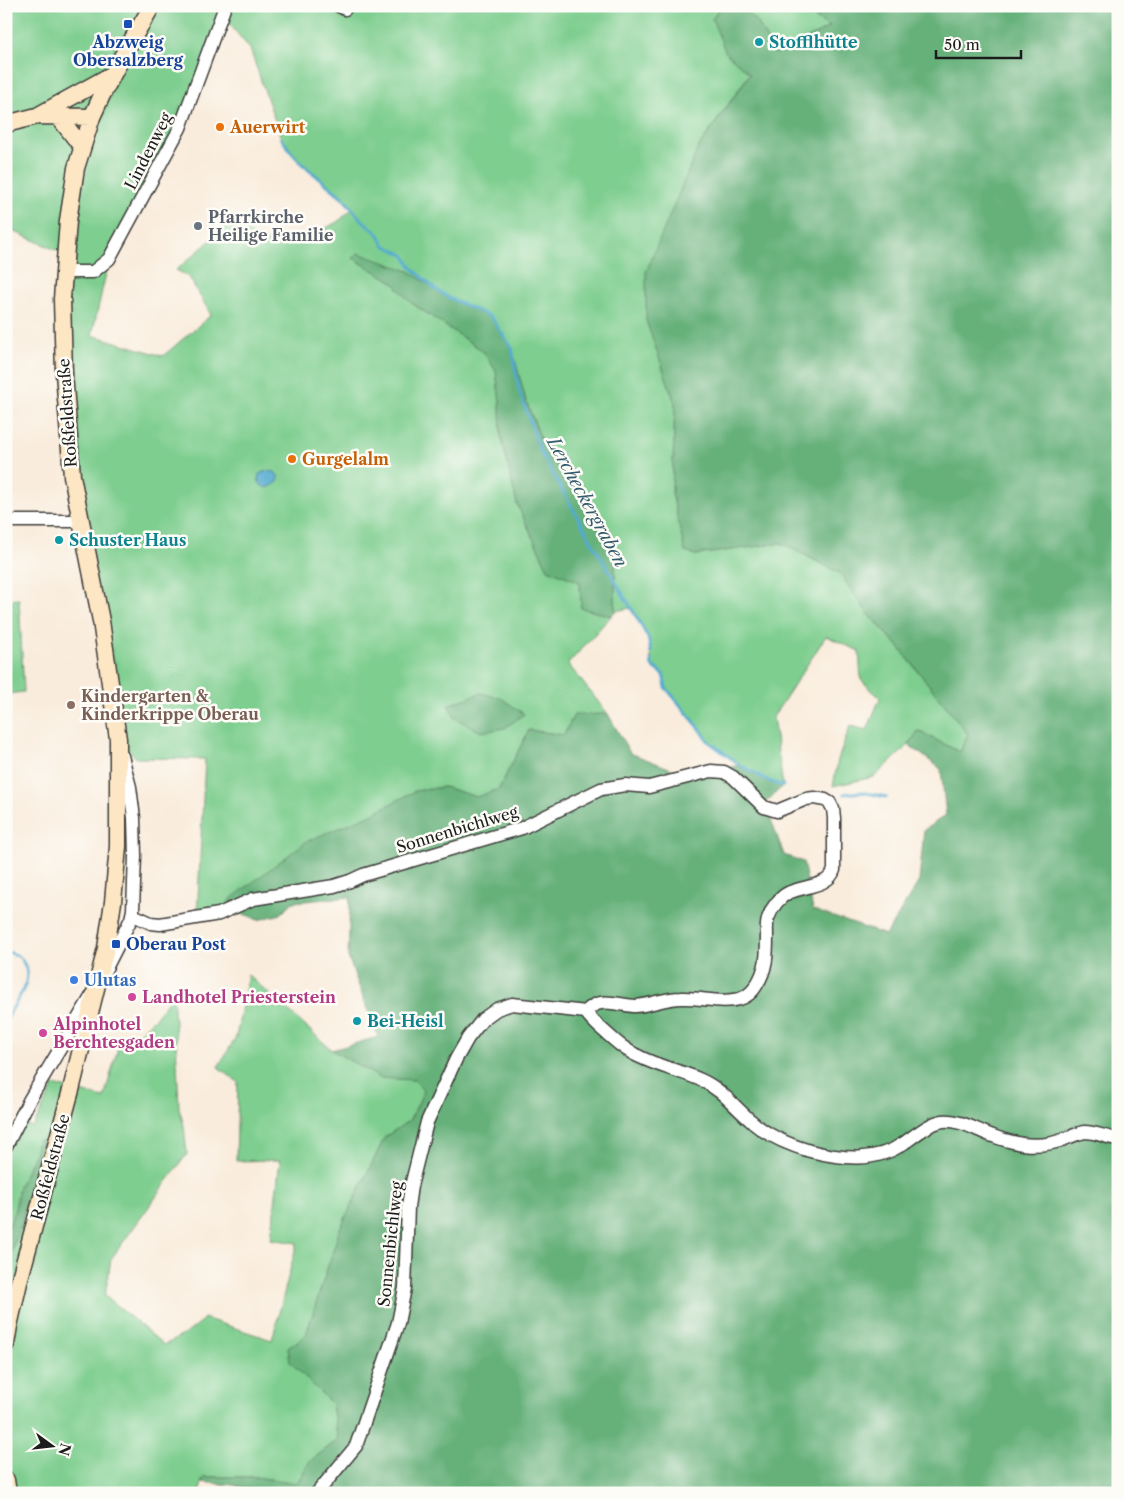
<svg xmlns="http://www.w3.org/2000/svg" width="1124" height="1499" font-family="'Libre Caslon Text',serif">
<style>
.green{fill:#7ece8f;stroke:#4d7556;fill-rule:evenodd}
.forest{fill:#66b17a;stroke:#41664b}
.water{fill:#53aad0;stroke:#386376}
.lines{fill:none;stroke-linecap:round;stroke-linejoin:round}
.stream{stroke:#53aad0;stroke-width:3}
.street-casing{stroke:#3d3b39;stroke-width:15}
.secondary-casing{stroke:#3d3b39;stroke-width:19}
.street{stroke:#fff;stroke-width:12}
.secondary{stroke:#fce6c4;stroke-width:16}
.transit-dot{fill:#1a4fb4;stroke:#fdfcf7;stroke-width:2}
.culture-dot{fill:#0f9aa8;stroke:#fdfcf7;stroke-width:2}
.food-dot{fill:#e8710a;stroke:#fdfcf7;stroke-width:2}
.worship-dot{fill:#6b7280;stroke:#fdfcf7;stroke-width:2}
.education-dot{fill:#8d6e63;stroke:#fdfcf7;stroke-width:2}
.shop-dot{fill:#3f7fe0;stroke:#fdfcf7;stroke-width:2}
.hotel-dot{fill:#d1479c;stroke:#fdfcf7;stroke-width:2}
.labels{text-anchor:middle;stroke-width:5;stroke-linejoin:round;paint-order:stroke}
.transit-label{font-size:16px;font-weight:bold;fill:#164399;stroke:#fdfcf7}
.culture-label{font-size:16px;font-weight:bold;fill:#0d838f;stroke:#fdfcf7;text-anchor:start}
.food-label{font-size:16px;font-weight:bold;fill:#c56008;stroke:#fdfcf7;text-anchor:start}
.street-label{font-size:16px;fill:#1c1c1c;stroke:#fdfcf7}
.worship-label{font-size:16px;font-weight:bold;fill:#5b616d;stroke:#fdfcf7;text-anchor:start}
.education-label{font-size:16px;font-weight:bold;fill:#785e54;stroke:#fdfcf7;text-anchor:start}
.shop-label{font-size:16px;font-weight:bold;fill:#366cbe;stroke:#fdfcf7;text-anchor:start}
.hotel-label{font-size:16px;font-weight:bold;fill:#b23c85;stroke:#fdfcf7;text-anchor:start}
.water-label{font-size:18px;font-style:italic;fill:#355c6d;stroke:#fdfcf7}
</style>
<rect width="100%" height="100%" fill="#fdfcf7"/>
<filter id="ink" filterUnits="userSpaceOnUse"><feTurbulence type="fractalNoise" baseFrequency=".02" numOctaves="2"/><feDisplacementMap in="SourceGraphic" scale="10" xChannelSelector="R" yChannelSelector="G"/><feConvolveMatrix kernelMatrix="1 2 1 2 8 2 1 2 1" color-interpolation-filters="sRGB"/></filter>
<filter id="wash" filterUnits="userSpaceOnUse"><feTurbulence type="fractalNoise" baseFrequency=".0096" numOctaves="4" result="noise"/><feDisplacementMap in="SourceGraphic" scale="20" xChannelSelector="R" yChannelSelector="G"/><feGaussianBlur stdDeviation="1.12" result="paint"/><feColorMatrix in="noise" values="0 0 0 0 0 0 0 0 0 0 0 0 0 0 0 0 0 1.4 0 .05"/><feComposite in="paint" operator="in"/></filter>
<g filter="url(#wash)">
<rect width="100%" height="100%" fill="#f9ecdc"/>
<path class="green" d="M6,6H727L720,8L726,53L750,73L698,148L646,320L675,403L672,493L685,552L696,555L781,543L840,573L866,611L898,646L968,734L960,752L918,731L909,745L874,777L833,786L838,760L850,726L867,730L880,698L861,680L859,651L826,636L773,717L783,786L769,781L740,765L708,741L701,730L666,688L662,674L652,666L648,638L631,608L615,611V560L596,521L542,442L526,401L491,317L449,298L409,271L353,258L393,282L410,302L483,351L496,371L500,402L501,436L517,504L548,569L580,582L581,608L611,616L568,664L608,714L574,715L564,735L529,730L499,789L477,797L444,787L415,791L372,814L219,914L197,918L205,759L136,758L118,739L81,521L65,254L6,228ZM223,16L250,49L281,138L291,152L302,164L342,197L352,209C347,213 342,219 337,222C325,229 288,246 274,244C262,241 243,229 231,223L176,270L189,277L211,315L163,356L92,335L109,260L180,128Z
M740,6H797L830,27L775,55L758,23Z
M19,599L24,692L6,694V600Z
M248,975L332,1050L380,1078L415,1080L424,1091L410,1120L385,1137L340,1229L306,1335L288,1348L290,1362L332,1404L338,1440L310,1461L297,1483L255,1477H204L199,1493H6V1270L19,1229L27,1198L44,1151L38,1140L36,1152L19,1186L15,1210L6,1232V1146L19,1122L33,1127L54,1085L104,1098L121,1037L131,1041L155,1018L173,994L176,1039L179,1108L184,1126L187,1154L111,1259L105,1296L164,1345C178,1338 193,1331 204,1318L272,1340L297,1243L271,1239L280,1160L236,1161L238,1082L218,1067L236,1037Z"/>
<path class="forest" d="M727,6H740L758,23L775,54L830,27L797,6H1118V1493H277L264,1492L232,1485L201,1482L204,1477H255L297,1483L310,1461L338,1440L332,1404L290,1362L288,1348L306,1335L340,1229L385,1137L410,1120L424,1092L415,1080L380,1078L332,1050L378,1037L348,957L350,897L293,902L281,914L258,920L247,915L239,914H219L232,898L307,841L372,814L415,791L444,787L477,797L499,789L529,730L564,735L574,715L608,714L630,753L690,776L740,765L769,781L783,786L765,803L784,855L803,862L813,910L886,935L919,881L924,830L946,815L941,769L909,745L918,731L960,752L968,734L898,646L866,611L840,573L781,543L696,555L685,552L672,493L675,403L646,320V272L698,148L750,74L726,53L712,19L720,8Z
M358,253L409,271L449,298L491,317L512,348L526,401L542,442L596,521L615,560V611L611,616L581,608L580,582L548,569L517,504L501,436L500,402L496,371L483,351L410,302L393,282L353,258Z
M481,693L501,698L524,714L505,728L481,732L455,718L448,705Z
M38,1140L42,1141L44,1151L27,1198L19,1229L6,1270V1232L15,1210L19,1186L36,1152Z"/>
<path class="water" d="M267,471L275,472L279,477L278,482L268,488L262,486L258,480L259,474Z"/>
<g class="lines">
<path class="stream" d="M281,138L291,152L302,164L342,197L360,218L379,235L384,245L404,255L412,268L434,288L449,298L491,317L512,348L519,390L541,453L581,523L641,625L648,638L651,652
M651,660L652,666L663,674L666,688L701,730L708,741L740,765L769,781L783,786
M844,794L861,792L886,797
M6,952C14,953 19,955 23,962C36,983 13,1002 6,1021"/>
</g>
</g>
<g filter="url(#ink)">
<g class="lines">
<g class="street-casing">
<path id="street" d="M339,6L345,9
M64,272H93L109,259L180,128L225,6
M6,521H81
M133,915L151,923L160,924L219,914L253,899L334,886L350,881L363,875L522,828L601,789L625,785L649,787L711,771L724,772L733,777L764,807L777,811L806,799L814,798L825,800L830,803L833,809L834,818V870C829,887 802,886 788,893C780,897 772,907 769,916C766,921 767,929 767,935C767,955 767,969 756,986C751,994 743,999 734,1000C717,1003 699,997 681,998C665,998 651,1005 636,1006C619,1006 599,995 586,1012
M105,970L131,919L133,910L135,856L134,818L130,787L122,756
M586,1012C591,1020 597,1025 604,1031C615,1041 626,1051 640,1057C660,1067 681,1071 701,1080C721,1089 734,1106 750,1120C766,1135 789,1145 810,1151C842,1159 876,1163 904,1143C916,1135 929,1123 943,1121C960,1119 978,1131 993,1136C1002,1140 1013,1142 1022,1144C1037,1146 1054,1144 1067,1138C1073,1136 1078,1133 1085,1132C1096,1132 1107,1138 1118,1139
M6,1146L30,1099L91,997
M317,1493L356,1446L398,1323L405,1288L408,1207L411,1186L427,1122L456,1059L468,1038L483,1019L497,1009L512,1004L586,1012"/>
</g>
<g class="secondary-casing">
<path id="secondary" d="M37,116L113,74
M58,116L82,147
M6,124L37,116L92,117
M6,1344L9,1326L20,1278L71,1090L106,948L113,902L118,846V739L101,621L72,476L64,373L62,299L68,221L76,168L92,117L102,95L123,55L152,6
M6,1480L8,1493"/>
</g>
<use href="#street" class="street"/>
<use href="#secondary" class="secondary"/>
</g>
</g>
<g class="transit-dot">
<rect x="123" y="19" width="10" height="10" rx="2.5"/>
<rect x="111" y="939" width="10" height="10" rx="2.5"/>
</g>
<g class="culture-dot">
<circle cx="759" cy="42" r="5"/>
<circle cx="59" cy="540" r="5"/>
<circle cx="357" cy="1021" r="5"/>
</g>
<g class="food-dot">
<circle cx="220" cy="127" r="5"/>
<circle cx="292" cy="459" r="5"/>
</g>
<circle class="worship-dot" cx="198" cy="226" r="5"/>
<circle class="education-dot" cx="71" cy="705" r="5"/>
<circle class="shop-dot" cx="74" cy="980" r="5"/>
<g class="hotel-dot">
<circle cx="132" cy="997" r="5"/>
<circle cx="43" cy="1033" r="5"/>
</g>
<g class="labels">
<g class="transit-label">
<text x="128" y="48">Abzweig<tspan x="128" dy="18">Obersalzberg</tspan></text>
<text x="126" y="950" text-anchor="start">Oberau Post</text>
</g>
<g class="culture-label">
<text x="769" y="48">Stofflhütte</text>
<text x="69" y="546">Schuster Haus</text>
<text x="367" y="1027">Bei-Heisl</text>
</g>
<g class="food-label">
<text x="230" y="133">Auerwirt</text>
<text x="302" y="465">Gurgelalm</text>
</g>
<g class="street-label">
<text transform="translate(148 151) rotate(-63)" y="6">Lindenweg</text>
<text transform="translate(67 413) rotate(-94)" y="6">Roßfeldstraße</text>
<text transform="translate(457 829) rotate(-17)" y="6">Sonnenbichlweg</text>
<text transform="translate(50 1167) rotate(-75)" y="6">Roßfeldstraße</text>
<text transform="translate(390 1244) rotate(-84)" y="6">Sonnenbichlweg</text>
</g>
<g class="worship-label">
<text x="208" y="223">Pfarrkirche<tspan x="208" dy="18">Heilige Familie</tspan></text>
</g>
<g class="education-label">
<text x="81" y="702">Kindergarten &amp;<tspan x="81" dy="18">Kinderkrippe Oberau</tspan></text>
</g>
<g class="shop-label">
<text x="84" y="986">Ulutas</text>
</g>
<g class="hotel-label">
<text x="142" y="1003">Landhotel Priesterstein</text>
<text x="53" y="1030">Alpinhotel<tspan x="53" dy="18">Berchtesgaden</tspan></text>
</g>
<g class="water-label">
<text transform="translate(587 502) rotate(61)" y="6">Lercheckergraben</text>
</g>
</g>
<rect width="1124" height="1499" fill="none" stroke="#fdfcf7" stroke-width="25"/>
<g transform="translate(52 1446) rotate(105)" stroke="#fdfcf7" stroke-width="4" paint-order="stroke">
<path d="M0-4L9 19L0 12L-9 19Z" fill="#1c1c1c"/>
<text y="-8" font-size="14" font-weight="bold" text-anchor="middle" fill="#1c1c1c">N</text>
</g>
<path d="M936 50v8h85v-8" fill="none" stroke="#1c1c1c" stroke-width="2.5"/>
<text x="944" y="50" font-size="15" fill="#1c1c1c" stroke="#fdfcf7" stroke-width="4" paint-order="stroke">50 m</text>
</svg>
